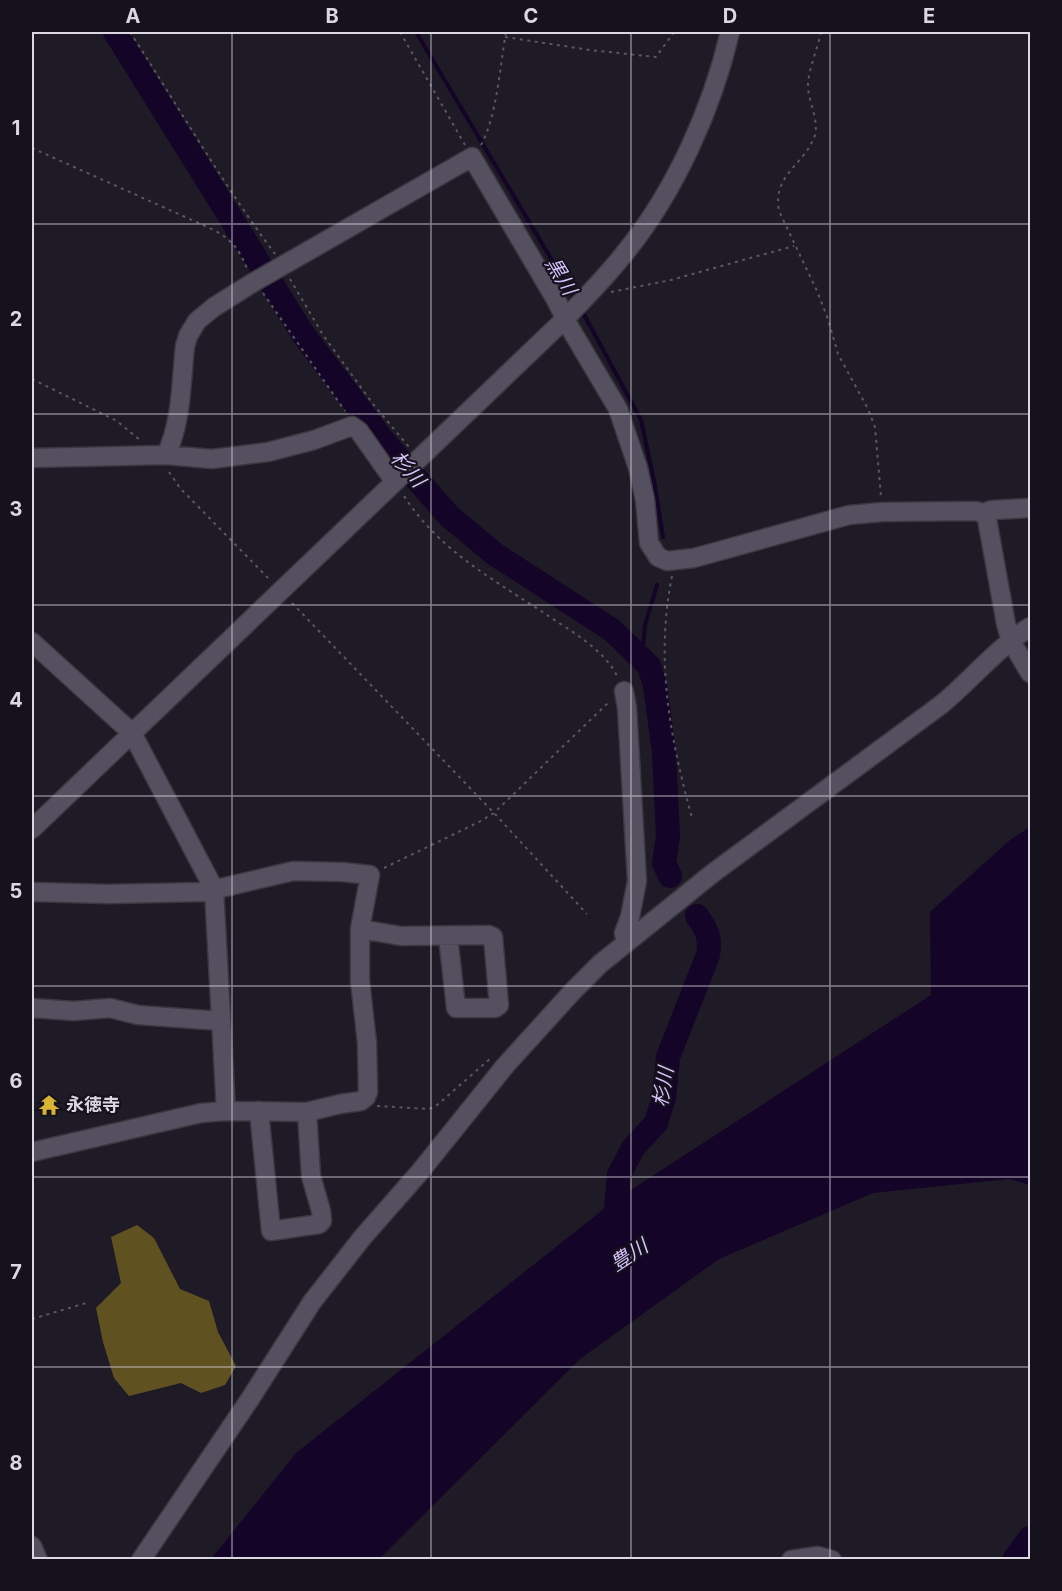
<svg xmlns="http://www.w3.org/2000/svg" width="1062" height="1591" font-family="Inter,'Noto Sans JP',sans-serif">
<style>
.forest{fill:#605121}
.water{fill:#140427}
.lines{fill:none;stroke-linecap:round;stroke-linejoin:round}
.stream{stroke:#140427;stroke-width:4}
.river{stroke:#140427;stroke-width:24}
.minor-casing{stroke:#3b3841;stroke-width:21}
.path{stroke:#5b5762;stroke-width:2;stroke-dasharray:3 4.5;stroke-linecap:butt}
.minor{stroke:#55505f;stroke-width:18}
.grid{fill:none;stroke:#dbd8e1;stroke-width:1.5;stroke-opacity:0.55}
.labels{text-anchor:middle;stroke-width:4.5;stroke-linejoin:round;paint-order:stroke}
.poi-label{font-size:18px;font-weight:bold;fill:#dbd8e1;stroke:#15111d;text-anchor:start}
.water-label{font-size:20px;font-style:italic;fill:#d7c3fb;stroke:#15111d}
.neatline{fill:none;stroke:#dbd8e1;stroke-width:2}
.grid-label{font-size:20px;text-anchor:middle;font-weight:bold;fill:#dbd8e1}
</style>
<rect width="100%" height="100%" fill="#1e1a26"/>
<path class="forest" d="M137,1225L154,1238L180,1289L209,1301L218,1332L236,1366L225,1385L201,1393L181,1383L129,1396L114,1378L103,1342L96,1308L121,1283L111,1237Z"/>
<path class="water" d="M1030,827V1185L1009,1179L873,1193L719,1259L580,1359L379,1559H211L296,1453L614,1201L931,995L930,912L1010,840Z"/>
<g class="lines">
<path class="stream" d="M416,32L575,299
M582,311L641,420L654,481L663,537
M642,657L645,625L657,585"/>
<path class="river" d="M115,32L303,334L385,443L449,516L496,555L612,630L649,666L655,685L664,753L668,836L664,863L670,876
M618,1230L615,1220L619,1175L633,1148L656,1123L664,1097L668,1057L708,955C711,939 707,929 697,916
M1014,1560L1030,1538"/>
<g class="minor-casing">
<path id="minor" d="M166,455C182,421 181,383 185,346L188,336L197,321L214,307L254,282L472,157L556,300L570,328L618,409L638,468L645,500L649,543L658,557L667,561L694,558L849,515L882,512L975,511L983,513L987,519L1006,624L1011,641L1030,673
M32,458L166,455L212,459L268,452L314,440L352,426L359,431L395,482
M983,513L992,510L1030,508
M32,642L132,733L214,889L226,1111
M624,691L627,708L637,881L630,917L624,933L626,943
M32,829L565,319C585,298 606,277 624,254C675,192 712,109 730,32
M32,892L108,894L204,892L293,871L342,872L370,875L360,929V981L367,1043L368,1092L366,1097L361,1101L340,1104L307,1112L226,1111L201,1113L32,1152
M360,929L401,936L489,935L493,937L499,1005L495,1008H456L448,936
M32,1008L74,1011L110,1008L138,1015L221,1021
M259,1111L271,1231L319,1224L322,1221L321,1211L311,1176L307,1112
M32,1546L38,1560
M141,1560L250,1399L312,1302L362,1238L419,1173L505,1066L573,991L600,964L713,873L942,704C972,679 998,647 1030,627
M791,1560L818,1556L832,1560"/>
</g>
<path class="path" d="M130,32C178,106 222,183 275,254
M400,32L465,145
M821,32C818,47 808,71 808,85C808,101 819,120 815,135C805,165 772,174 779,211L817,291L828,319L838,354L868,409L875,427L881,497
M505,37L590,50L656,57L674,32
M481,145C497,116 500,65 506,32
M32,148L214,230C233,241 238,248 247,268
M290,279L323,335L373,404L410,448
M611,292L671,280L794,246
M263,293L345,411
M32,379L117,421L141,441
M169,472L180,488L269,579
M404,496C439,550 491,578 544,613C569,630 604,649 617,676
M672,576C655,661 670,737 692,818
M292,603L494,813L587,914
M384,868L479,822L494,813L610,701
M377,1106L429,1109L436,1106L491,1058
M32,1319L86,1303"/>
<use href="#minor" class="minor"/>
</g>
<path class="grid" d="M232,32V1560M431,32V1560M631,32V1560M830,32V1560M32,224H1030M32,414H1030M32,605H1030M32,796H1030M32,986H1030M32,1177H1030M32,1367H1030"/>
<defs>
<g id="temple-bare" transform="scale(1.62)"><path d="M0-6L5-2H3V0L6.5 2.5H4V6H1.5V3h-3V6H-4V2.5H-6.5L-3 0V-2H-5Z" fill="#d8b434" stroke="#15111d" stroke-width="2.5" paint-order="stroke"/></g>
</defs>
<g fill-rule="evenodd">
<use href="#temple-bare" x="49" y="1105"/>
</g>
<g class="labels">
<g class="poi-label">
<text x="66" y="1111">永徳寺</text>
</g>
<g class="water-label">
<text transform="translate(561 276) rotate(59)" y="7">黒川</text>
<text transform="translate(408 469) rotate(49)" y="7">杉川</text>
<text transform="translate(663 1087) rotate(-81)" y="7">杉川</text>
<text transform="translate(629 1255) rotate(-33)" y="7">豊川</text>
</g>
</g>
<rect width="1062" height="1591" fill="none" stroke="#15111d" stroke-width="66"/>
<rect x="33" y="33" width="996" height="1525" class="neatline"/>
<g class="grid-label">
<text x="133" y="23">A</text>
<text x="332" y="23">B</text>
<text x="531" y="23">C</text>
<text x="730" y="23">D</text>
<text x="929" y="23">E</text>
<text x="16" y="135">1</text>
<text x="16" y="326">2</text>
<text x="16" y="516">3</text>
<text x="16" y="707">4</text>
<text x="16" y="898">5</text>
<text x="16" y="1088">6</text>
<text x="16" y="1279">7</text>
<text x="16" y="1470">8</text>
</g>
</svg>
